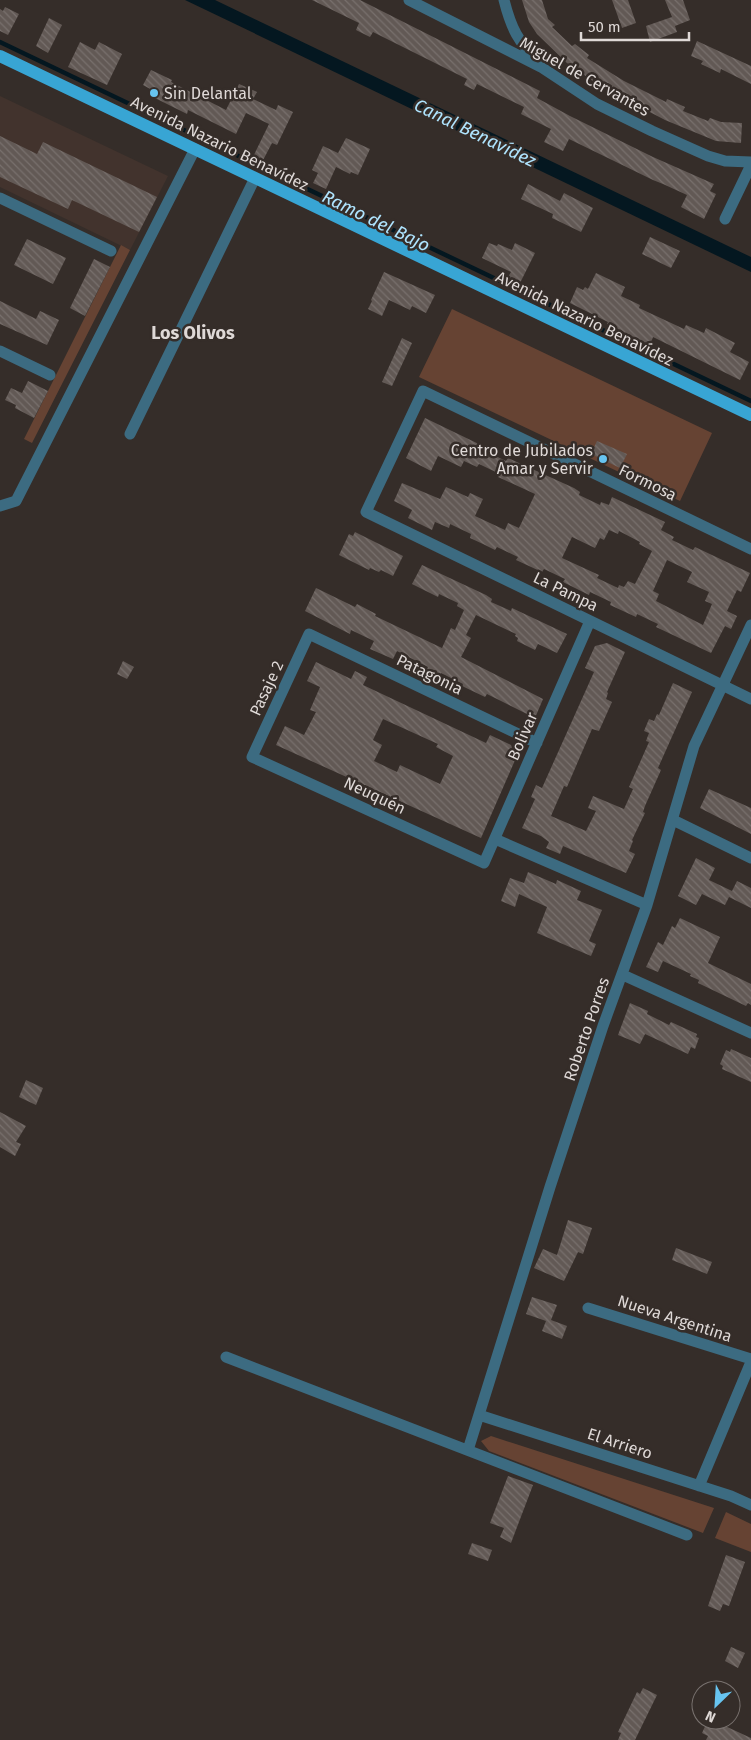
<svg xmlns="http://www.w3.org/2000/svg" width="751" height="1740" font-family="'Fira Sans',sans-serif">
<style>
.built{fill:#42332d}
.green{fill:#664333}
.water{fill:#041720}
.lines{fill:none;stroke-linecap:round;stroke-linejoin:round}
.stream{stroke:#041720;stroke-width:4.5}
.building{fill:url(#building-back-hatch);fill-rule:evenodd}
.street{stroke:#3c6b81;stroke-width:11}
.primary{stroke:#38a5d4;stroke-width:12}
.poi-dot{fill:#67c4f0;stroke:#352d29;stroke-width:2}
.labels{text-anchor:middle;stroke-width:5;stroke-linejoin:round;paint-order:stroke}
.street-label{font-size:16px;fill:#dfd9d7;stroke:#352d29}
.poi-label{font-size:16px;fill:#dfd9d7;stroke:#352d29;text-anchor:start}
.water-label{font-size:18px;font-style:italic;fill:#afe4fe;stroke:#352d29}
.neighbourhood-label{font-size:18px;font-weight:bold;fill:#dfd9d7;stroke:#352d29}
</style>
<defs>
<pattern id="building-back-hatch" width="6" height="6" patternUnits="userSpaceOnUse" patternTransform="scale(1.25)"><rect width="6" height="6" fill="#625955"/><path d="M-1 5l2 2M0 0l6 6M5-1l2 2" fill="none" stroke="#78706d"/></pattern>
</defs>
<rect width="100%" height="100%" fill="#352d29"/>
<path class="built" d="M0,96L168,176L130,250L0,187Z"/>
<path class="green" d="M121,245L130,250L32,443L24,439Z
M452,309L712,433L680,501L419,377Z
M491,1436L714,1508L703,1533L489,1451L481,1441Z
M726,1512L751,1524V1552L715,1538Z"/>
<path class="water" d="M185,0H215L751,257V272Z"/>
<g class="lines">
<path class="stream" d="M0,42L751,401"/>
</g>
<path class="building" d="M312,0H360L540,91L537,98L570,116L653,157L714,184L710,191L716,194L704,219L681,207L687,195L663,184L653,180L569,139L563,151L544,142L551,129L521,114L524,107L477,84L474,90L464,85L467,79L373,32L370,37L356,30L359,23Z
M522,0H542L548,19L555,25L552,27L572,46L575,44L589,55L587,58L624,81L666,102L667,99L685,107L683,111L708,121L710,118L721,122L742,123L741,143L716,141L665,120L600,86L567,63L537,34L529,22Z
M612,0H628L636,23L622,28Z
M665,0H683L690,20L675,26L677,32L650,42L646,26L672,17Z
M5,7L19,14L8,35L0,31V9L3,11Z
M49,18L62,25L48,53L36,46Z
M697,41L751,66V84L721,69L720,73L701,64L703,61L691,56Z
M80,42L95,50L99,42L122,54L107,85L68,67Z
M151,70L172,80L171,82L226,110L239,84L257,92L253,99L276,110L278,105L293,112L277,145L272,143L260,166L251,161L269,124L246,113L236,134L188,110L187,114L149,95L152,90L143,85Z
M0,136L37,154L43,142L157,197L139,232L72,200L68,209L0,177Z
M346,138L370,149L358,175L351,172L350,174L336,167L326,189L313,183L318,173L312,170L323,146L338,153Z
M528,184L560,201L564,193L593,208L581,232L552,218L553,214L521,199Z
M650,237L680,251L671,268L642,254Z
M27,239L66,258L53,284L14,265Z
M489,243L497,246L498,244L512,250L515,243L535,253L520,283L508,277L511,272L482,258Z
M94,259L110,267L85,316L70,308Z
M384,272L435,295L426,313L412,306L410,310L389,300L382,316L368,309L372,301L371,300Z
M596,273L625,287L621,296L640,305L639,308L684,329L686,325L704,333L706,328L735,343L730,352L749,362L740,380L653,337L650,345L607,324L608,322L570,303L577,287L583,290L585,287L588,289Z
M0,301L36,319L40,311L59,320L47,345L0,324Z
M402,338L412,343L392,386L382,382Z
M28,381L48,391L34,418L15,408L16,405L5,400L11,388L22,393Z
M425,418L487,448L485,451L506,461L508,458L574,488L580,492L579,495L600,505L601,502L609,505L612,497L629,505L665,522L661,530L674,537L672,540L693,550L695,547L750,573L741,592L737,590L727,611L737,616L731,629L725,626L711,653L656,627L658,624L637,614L636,617L610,605L611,602L590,592L589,595L563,582L565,579L544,569L542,572L516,560L518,557L497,547L495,550L483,544L470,538L471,534L450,524L449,528L435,522L432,530L408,518L412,510L394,501L402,483L440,499L446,487L468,497L470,493L483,499L475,516L505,530L508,523L519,528L535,494L498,477L500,474L479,464L477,467L464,461L461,467L438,456L431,471L406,458ZM609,530L618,534L619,531L640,542L639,544L652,551L635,584L628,581L624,587L619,585L618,588L597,578L599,575L562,558L572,537L595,548L600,538L604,540ZM667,560L692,572L687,582L709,592L705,601L712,604L703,625L656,601L659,594L653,591Z
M597,441L627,454L620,468L591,454Z
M355,532L403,556L393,576L381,570L379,572L370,568L369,570L339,555L349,534L353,536Z
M422,565L486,595L492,599L491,602L511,611L512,608L567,634L557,653L538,644L535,650L517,641L518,638L515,636L516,634L476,615L466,635L471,638L461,657L543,699L535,718L487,694L485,697L462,686L463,684L441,673L437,681L424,675L428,667L397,651L393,659L370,649L374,641L351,630L350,634L305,611L316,588L355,607L357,604L376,614L375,616L442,648L451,628L455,630L464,610L457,606L458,603L439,594L438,597L412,584Z
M607,643L625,652L607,692L608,693L606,699L612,702L599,731L592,729L567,787L564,786L551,816L586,831L596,811L588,808L593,796L624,809L633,789L629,787L649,742L646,741L649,733L644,731L649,719L654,721L657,714L659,715L673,683L692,692L658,768L661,770L645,806L643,812L645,813L632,840L633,841L629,851L635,854L626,873L563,846L560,854L546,848L549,842L541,836L522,828L535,799L531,797L536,785L542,788L594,672L585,668L595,646Z
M123,661L134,667L127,679L117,674Z
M316,662L351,679L355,671L367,677L363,685L486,743L490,735L511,745L516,758L481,838L276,745L285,726L304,735L316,712L310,710L320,687L307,681ZM383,719L438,744L436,747L453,756L440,784L400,765L397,772L374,761L382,745L373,740Z
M709,789L751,808V834L700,808Z
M696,858L715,868L709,880L732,891L737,881L751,888V908L729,897L725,905L702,894L696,905L678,896Z
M528,872L556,884L557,880L581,891L577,900L602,910L589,941L596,944L591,956L537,933L547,907L519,894L515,907L501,901L510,878L524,883Z
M680,918L720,937L708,963L751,984V1005L748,1003L746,1006L698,983L699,980L690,976L691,974L663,961L658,972L646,967L658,942L663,945L672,926L675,928Z
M630,1003L648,1011L647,1014L669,1025L671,1022L697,1034L696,1037L699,1038L695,1049L691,1047L688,1054L645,1034L640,1044L618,1035Z
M731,1049L751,1058V1082L722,1069L723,1066L720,1064L726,1050L730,1052Z
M26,1080L43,1088L36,1105L19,1097Z
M0,1112L26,1126L16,1142L21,1144L15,1156L0,1147Z
M568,1220L592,1228L583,1254L578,1252L564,1281L534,1268L543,1249L557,1255Z
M676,1248L712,1262L707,1274L672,1260Z
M532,1297L557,1305L551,1320L567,1326L562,1339L542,1331L546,1321L526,1314Z
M508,1476L533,1485L511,1543L500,1537L504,1528L490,1523Z
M472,1543L492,1550L488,1561L468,1554Z
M726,1555L745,1562L729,1606L723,1604L720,1611L708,1606Z
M731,1647L745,1653L738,1668L725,1661Z
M643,1688L657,1695L635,1740H618L621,1733L618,1732L637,1692L640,1694Z
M708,1720H712L751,1738V1740H706L708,1736L702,1733Z"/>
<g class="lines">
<path class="street" d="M409,0L541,67L597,104L652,131L708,156L725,161L751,162
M504,0C511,28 518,42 539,62
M0,198L111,251
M725,219L751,165
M0,351L50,375
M130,434L255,178
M0,506L16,501L195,149
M751,549L423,391L366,512L751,699
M537,743L309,634L252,757L484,863L590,621
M673,820L751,858
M495,839L647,905
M623,975L751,1033
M588,1308L751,1359
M226,1357L687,1535
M479,1415L731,1496L751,1505
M468,1450L550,1187L603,1026L647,905L694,746L751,625
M699,1486L751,1362"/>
<path class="primary" d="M0,56L751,415"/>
</g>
<g class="poi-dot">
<circle cx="154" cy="93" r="5"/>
<circle cx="603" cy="459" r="5"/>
</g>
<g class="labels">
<g class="street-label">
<text transform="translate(585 76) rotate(29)" y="6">Miguel de Cervantes</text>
<text transform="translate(220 143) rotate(26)" y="6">Avenida Nazario Benavídez</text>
<text transform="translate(585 318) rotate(26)" y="6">Avenida Nazario Benavídez</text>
<text transform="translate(648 482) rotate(26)" y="6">Formosa</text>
<text transform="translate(566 591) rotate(26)" y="6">La Pampa</text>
<text transform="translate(430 674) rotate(26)" y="6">Patagonia</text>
<text transform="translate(266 688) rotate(-65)" y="6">Pasaje 2</text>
<text transform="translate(522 736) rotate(-66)" y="6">Bolivar</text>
<text transform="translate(375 795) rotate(25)" y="6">Neuquén</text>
<text transform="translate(586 1029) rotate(-71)" y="6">Roberto Porres</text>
<text transform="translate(675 1318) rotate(18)" y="6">Nueva Argentina</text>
<text transform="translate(620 1443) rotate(18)" y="6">El Arriero</text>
</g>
<g class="poi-label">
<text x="164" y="99">Sin Delantal</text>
<text x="593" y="456" text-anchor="end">Centro de Jubilados<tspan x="593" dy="18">Amar y Servir</tspan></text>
</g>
<g class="water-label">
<text transform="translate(475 133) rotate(26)" y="6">Canal Benavídez</text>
<text transform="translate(376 221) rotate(26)" y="6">Ramo del Bajo</text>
</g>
<g class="neighbourhood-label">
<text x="193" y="339">Los Olivos</text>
</g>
</g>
<g transform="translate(716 1705) rotate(205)"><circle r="24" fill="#352d29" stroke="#79726f"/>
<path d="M0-4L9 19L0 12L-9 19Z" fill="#67c4f0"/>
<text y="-8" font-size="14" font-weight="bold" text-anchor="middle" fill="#dfd9d7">N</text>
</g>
<path d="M581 32v8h108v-8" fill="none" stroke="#dfd9d7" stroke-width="2.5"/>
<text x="588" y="32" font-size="15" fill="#dfd9d7" stroke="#352d29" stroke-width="4" paint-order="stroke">50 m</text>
</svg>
